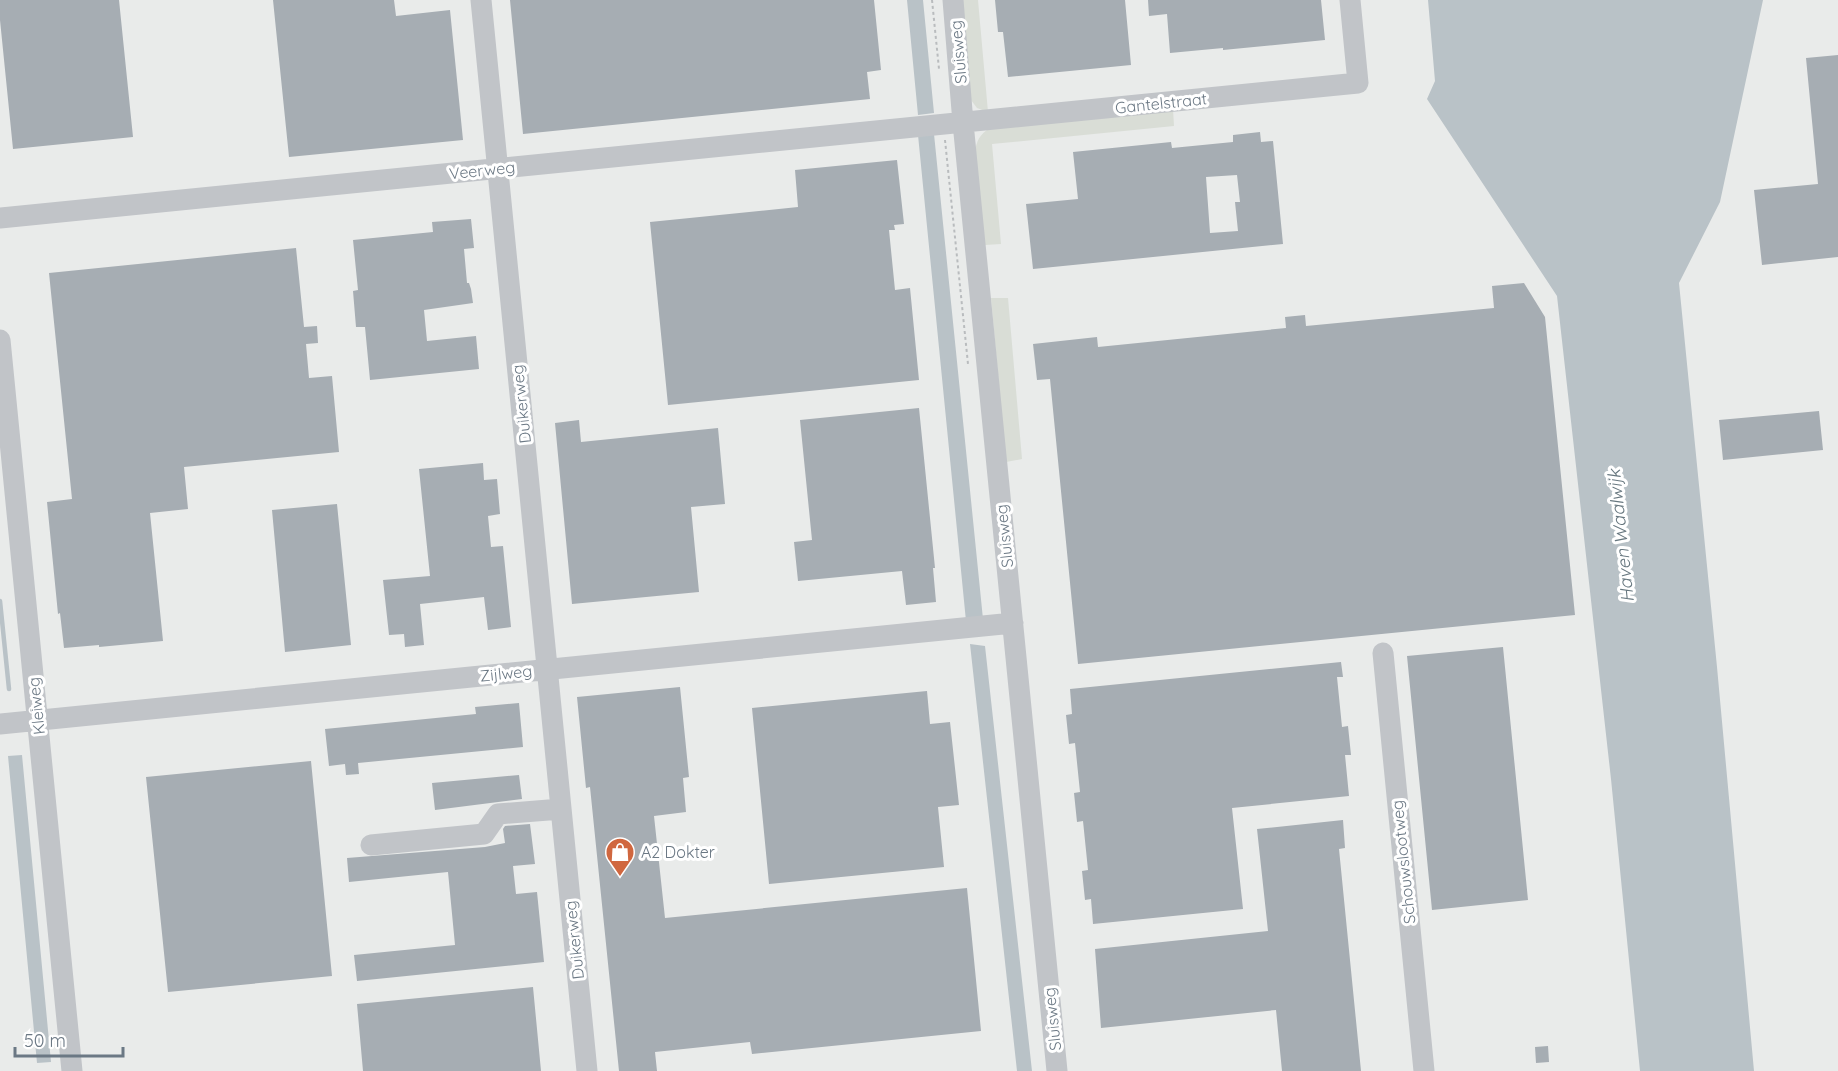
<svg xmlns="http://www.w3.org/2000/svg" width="1838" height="1071" font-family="Quicksand,sans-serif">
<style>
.built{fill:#e9ebea}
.green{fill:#d9ddd6}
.water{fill:#b9c2c7}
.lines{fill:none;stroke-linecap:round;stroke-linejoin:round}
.stream{stroke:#b9c2c7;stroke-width:4.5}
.building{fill:#a6adb3;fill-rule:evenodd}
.path{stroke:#b9bcbe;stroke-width:2;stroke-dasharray:3 3;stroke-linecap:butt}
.minor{stroke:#c1c4c8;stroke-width:21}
.labels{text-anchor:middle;stroke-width:6;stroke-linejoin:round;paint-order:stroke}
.street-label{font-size:16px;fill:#6b7884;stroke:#fff}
.poi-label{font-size:16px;fill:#6b7884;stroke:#fff;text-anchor:start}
.water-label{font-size:18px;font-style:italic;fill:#67777f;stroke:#fff}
</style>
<rect width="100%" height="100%" fill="#f9f9f7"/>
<path class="built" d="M0,0H1838V1071H0Z"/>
<path class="green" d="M960,0H978L988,112L977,108L971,100Z
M1173,109L1174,126L992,144L1001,244L985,245L975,153C976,141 980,134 990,128Z
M991,298H1008L1022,459L1006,462Z"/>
<path class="water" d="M907,0H923L934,113L918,115Z
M1428,0H1763L1720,202L1679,283L1717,667L1754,1071H1640L1611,779L1557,296L1427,99L1435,81Z
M934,134L983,619L966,621L918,135Z
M970,644L985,646L1032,1071H1017Z
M22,755L51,1062L37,1063L8,756Z"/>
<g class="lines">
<path class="stream" d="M0,601L9,689"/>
</g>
<path class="building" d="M0,0H119L133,137L13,149L0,20Z
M273,0H394L396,16L450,10L463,140L289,157Z
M510,0H874L881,70L867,72L870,99L523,134Z
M995,0H1125L1131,65L1008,77L1003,32H998Z
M1148,0H1321L1325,40L1223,50V48L1170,53L1167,14L1149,16Z
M1838,55V257L1762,265L1754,190L1818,184L1806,58Z
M1260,132L1261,142L1273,141L1283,244L1033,269L1026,204L1078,199L1073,152L1171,142L1172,148L1233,142V135ZM1237,175L1240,202H1235L1238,231L1210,233L1206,177Z
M897,160L904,224L894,225L895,230H889L895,290L910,288L919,380L668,405L650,222L798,207L795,170Z
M471,219L474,248L464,249L467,283H469L471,289L473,303L424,310L427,341L476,336L479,369L370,380L365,327H356L353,291L358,290L353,240L433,232L432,222Z
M296,248L304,327L317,326L318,343L306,344L309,378L332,376L339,452L184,467L188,509L150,513L163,641L99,647V645L64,648L60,613L58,614L47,502L72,499L49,273Z
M1524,283L1545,317L1575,615L1078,664L1050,379L1037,380L1033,344L1097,337L1098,347L1286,328L1285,317L1305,315L1306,326L1494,308L1492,286Z
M919,408L935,568H933L936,602L906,605L902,571L798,581L794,542L812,540L800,420Z
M1819,411L1823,450L1723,460L1719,420Z
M579,420L581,442L718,428L725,504L691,507L699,592L572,604L555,423Z
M483,463L484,480L497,479L500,514L488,516L491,547L503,546L511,627L488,630L484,597L420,604L424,645L405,647L404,634L389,635L383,580L430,576L419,469Z
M337,504L351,645L285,652L272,510Z
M1503,647L1528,900L1432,910L1407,656Z
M1341,662L1343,677H1337L1342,727L1348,726L1351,755H1345L1349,796L1232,808L1243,909L1093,924L1091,899L1085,900L1082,871L1088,870L1083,821L1077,822L1074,793L1080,792L1075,743L1069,744L1066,715L1072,714L1070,689Z
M680,687L689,777L683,778L686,812L654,816L665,918L967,888L981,1031L752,1054L750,1042L655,1052L657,1071H619L590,787L586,788L577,697Z
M927,691L930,724L950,722L959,805L938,807L944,867L769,884L752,708Z
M519,703L523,747L358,763L359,774L346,775L345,764L329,766L325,729L476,714L475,707Z
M311,761L332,976L168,992L146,777Z
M519,775L522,799L435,810L432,783Z
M1343,820L1345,848L1339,849L1361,1071H1282L1276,1010L1101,1028L1095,949L1268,931L1257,829Z
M530,824L535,864L513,866L516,894L537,892L544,962L357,981L354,955L455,945L448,872L349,882L347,858L485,847L505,843L503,829L505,826Z
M533,987L541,1071H363L357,1004Z
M1548,1046L1549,1062L1536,1063L1535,1047Z"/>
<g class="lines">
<path class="path" d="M932,0L939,69
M945,140L968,364"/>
<path class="minor" d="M481,0L587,1071
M953,0L963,123L1057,1071
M0,218L1358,83L1350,0
M0,340L72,1071
M1383,653L1424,1071
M0,724L1013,623
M371,845L484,834L498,814L561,809"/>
</g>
<defs>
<g id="shop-pin" transform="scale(1.5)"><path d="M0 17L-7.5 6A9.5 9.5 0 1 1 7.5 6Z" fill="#d0673f" stroke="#fff"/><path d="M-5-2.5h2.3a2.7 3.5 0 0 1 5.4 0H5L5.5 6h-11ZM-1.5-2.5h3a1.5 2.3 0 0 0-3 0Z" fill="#fff"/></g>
</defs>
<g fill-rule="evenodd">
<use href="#shop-pin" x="620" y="852"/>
</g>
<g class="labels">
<g class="street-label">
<text transform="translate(958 52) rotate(-95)" y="6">Sluisweg</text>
<text transform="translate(1161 103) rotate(-6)" y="6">Gantelstraat</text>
<text transform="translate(482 170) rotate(-6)" y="6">Veerweg</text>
<text transform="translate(521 404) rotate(-96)" y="6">Duikerweg</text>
<text transform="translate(1004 536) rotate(-96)" y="6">Sluisweg</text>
<text transform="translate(506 673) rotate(-6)" y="6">Zijlweg</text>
<text transform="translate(36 706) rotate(-96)" y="6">Kleiweg</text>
<text transform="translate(1403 862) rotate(-96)" y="6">Schouwslootweg</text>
<text transform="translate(574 940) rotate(-96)" y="6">Duikerweg</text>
<text transform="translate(1052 1019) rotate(-96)" y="6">Sluisweg</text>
</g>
<g class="poi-label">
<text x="641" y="858">A2 Dokter</text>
</g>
<g class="water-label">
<text transform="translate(1621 536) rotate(-96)" y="6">Haven Waalwijk</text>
</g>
</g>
<path d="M15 1047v9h108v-9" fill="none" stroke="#6b7884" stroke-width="3"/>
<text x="24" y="1047" font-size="18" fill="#6b7884" stroke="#ffffff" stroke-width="4.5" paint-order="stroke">50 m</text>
</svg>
